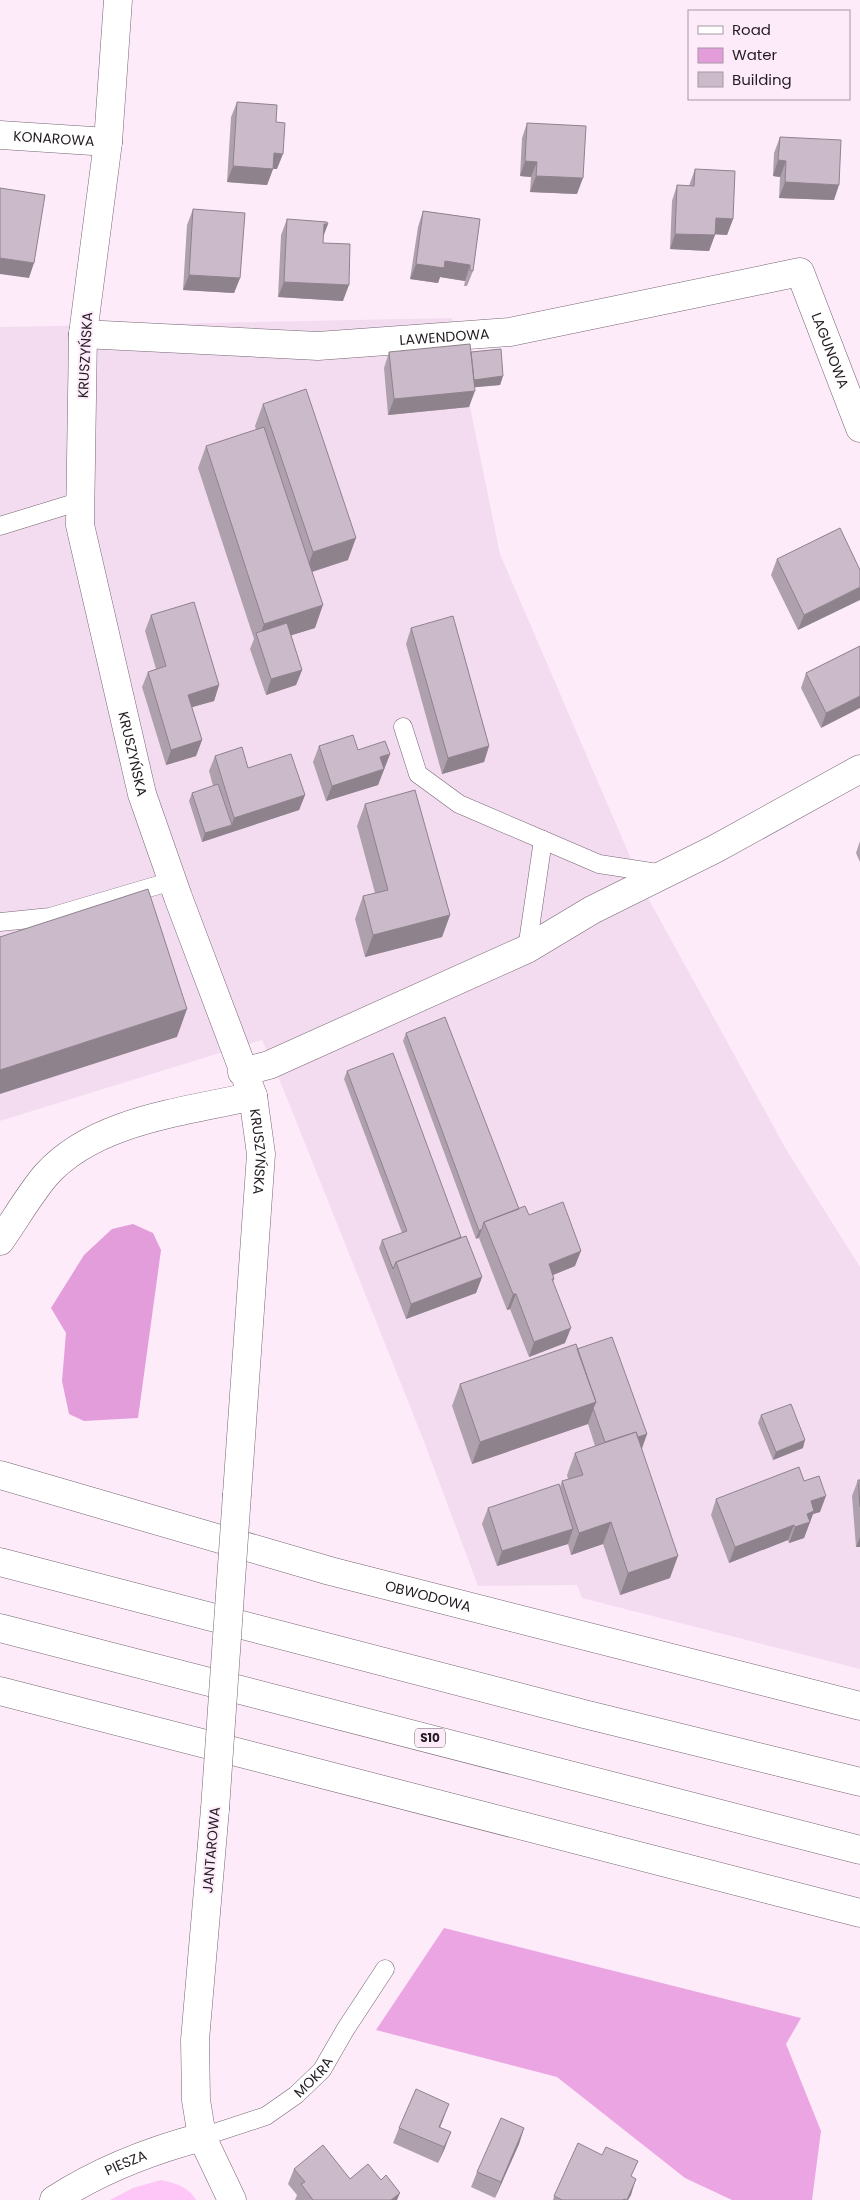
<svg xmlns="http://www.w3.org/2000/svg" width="860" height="2200" font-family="Poppins,sans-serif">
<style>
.built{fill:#f4dcf0}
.green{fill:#fdc6f6}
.forest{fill:#eba5e3}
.water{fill:#e39ddb}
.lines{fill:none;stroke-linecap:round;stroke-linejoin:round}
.service-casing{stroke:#756572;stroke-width:19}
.minor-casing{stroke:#756572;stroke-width:29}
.tertiary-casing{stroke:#756572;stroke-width:29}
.motorway-casing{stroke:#756572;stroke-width:29}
.service{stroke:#fff;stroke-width:18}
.minor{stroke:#fff;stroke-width:28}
.tertiary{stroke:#fff;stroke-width:28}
.motorway{stroke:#fff;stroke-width:28}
.tertiary-bridge-casing{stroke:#756572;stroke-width:29;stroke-linecap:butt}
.tertiary-bridge{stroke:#fff;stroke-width:28}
.wall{fill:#afa0ad}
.shaded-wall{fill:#8e828d}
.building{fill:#cbbac9;stroke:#8e828d}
.labels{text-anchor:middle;stroke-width:4;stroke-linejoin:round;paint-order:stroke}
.shield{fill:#fdebfa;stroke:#645a63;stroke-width:1}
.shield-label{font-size:12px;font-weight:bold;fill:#231c22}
.street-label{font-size:14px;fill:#231c22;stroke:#fdebfa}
</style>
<rect width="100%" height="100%" fill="#fdebfa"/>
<path class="built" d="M452,318L500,554L647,896L786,1149L860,1267V1669L582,1598L577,1585L478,1586L423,1439L284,1091L262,1040L0,1121V327Z"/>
<path class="green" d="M161,2180C175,2183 189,2187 196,2200H110L133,2188Z"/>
<path class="forest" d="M444,1928L801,2018L786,2044L821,2131L812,2200H732L685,2178L557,2077L376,2030Z"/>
<path class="water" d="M133,1224L153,1233L161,1250L138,1418L84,1421L69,1414L62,1381L66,1333L51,1308L84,1255L112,1229Z"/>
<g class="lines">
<g class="service-casing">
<g id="service">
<path d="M0,526L81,501"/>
<path d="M403,727L418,774L459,804L543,840"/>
<path d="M0,922L50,917L172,881"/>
<path d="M527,949L543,840L599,864L664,874"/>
<path id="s1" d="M202,2137L266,2116L296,2095L322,2070L345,2030L385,1969"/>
</g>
</g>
<g class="minor-casing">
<g id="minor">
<path id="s2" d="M118,0L108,142L83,334L80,525L142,794L178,897L253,1096"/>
<path id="s3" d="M0,135L108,142"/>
<path id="s4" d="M83,334L318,346L510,332L800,272L860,428"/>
<path d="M242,1072L269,1065L527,949L592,910L715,849L860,769"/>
<path id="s5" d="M54,2200C100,2170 149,2151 202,2137"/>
</g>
</g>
<g class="tertiary-casing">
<g id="tertiary">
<path id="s6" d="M0,1241C15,1220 29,1195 46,1175C95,1120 185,1112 253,1096L261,1154L237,1494"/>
<path id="s7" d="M0,1475L330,1571L860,1706"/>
<path d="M215,1809L195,2040L196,2100L202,2137L232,2200"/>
</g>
</g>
<g class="motorway-casing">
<path id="motorway" d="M0,1562L584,1714L860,1782
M0,1628L860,1850
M0,1691L860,1913"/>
</g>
<use href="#service" class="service"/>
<use href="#minor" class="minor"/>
<use href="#tertiary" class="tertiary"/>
<use href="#motorway" class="motorway"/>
<g class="tertiary-bridge-casing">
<path id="tertiary-bridge" d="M215,1809L237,1494"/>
</g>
<use href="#tertiary-bridge" class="tertiary-bridge"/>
</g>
<path class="wall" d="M237,102L276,122L277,169H273L267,185L227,182L231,117Z
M527,123L577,194L530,192L531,177L520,176L522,138Z
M780,137L834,200L779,198L780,177L773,176L774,153Z
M695,169L733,219L727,235L715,234L709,251L670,249L672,201L677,185L689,186Z
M193,209L240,278L234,293L183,290L187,225Z
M423,211L480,219L473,271L467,286H464L465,281L440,277L438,283L410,279L418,227Z
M287,219L323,236V243L343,301L278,297L281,235Z
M389,352H471L503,376L500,385L474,387L469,407L388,415L384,368Z
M263,404L348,560L312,572L315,628L291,635L302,670L296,685L266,695L250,649L254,639L198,468L206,446L256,430L255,426Z
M777,559L860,570L798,630L771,575Z
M151,615L219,685L214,701L192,707L202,740L196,756L166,765L142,687L148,672L156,669L145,631Z
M411,628L489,746L484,762L442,774L406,644Z
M860,646L821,728L801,688L806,673Z
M319,746L358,750L390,754L378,785L326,801L313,762Z
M215,756L248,768L305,795L299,810L202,842L189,801L192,793L213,786L209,771Z
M365,804L450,915L442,937L365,957L355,919L363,896L375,893L357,826Z
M860,841V862L856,853Z
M406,1033L519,1209L529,1215L575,1266L553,1275L554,1279L553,1282L565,1343L529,1357L510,1309L507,1310L479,1238L476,1239L403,1041Z
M347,1071L461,1237L482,1277L476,1293L406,1319L379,1248L382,1240L402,1233L344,1079Z
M577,1349L647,1434L642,1449L670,1578L620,1595L603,1544L571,1555L568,1544L497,1566L482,1524L488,1508L560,1487L562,1481L568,1479L567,1475L575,1453L595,1446L588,1424L472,1464L452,1406L460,1384Z
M761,1415L803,1448L773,1460L758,1423Z
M858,1480H860V1547H856L852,1496Z
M804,1481L820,1512L813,1514L804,1538L789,1543L788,1540L729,1563L711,1515L716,1499Z
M443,2120L440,2127L445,2148L438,2163L393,2143L399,2128Z
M524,2128L519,2144L495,2198L471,2187L477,2172Z
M294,2169L350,2179L397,2200H295L297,2195L288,2184Z
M632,2177L631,2195L628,2200H553L554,2196Z"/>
<path class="shaded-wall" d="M274,153L283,154L277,169H268Z
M778,160L786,161L780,177L773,176Z
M525,161L537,162L531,177L520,176Z
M233,166L273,169L267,185L227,182Z
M536,176L583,178L577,194L530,192Z
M785,182L839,185L834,200L779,198Z
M716,218L733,219L727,235L710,234Z
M324,224H328L322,240Z
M675,234L715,235L709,251L670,249Z
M0,258L34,263L29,278L0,274Z
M445,261L470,265L465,281L440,277L438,283L410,279L416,264Z
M189,275L240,278L234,293L183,290Z
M284,282L349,285L343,301L278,297Z
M503,376L500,385L467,388L470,380Z
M475,391L469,407L388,415L394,399Z
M356,538L348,560L305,574L313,552Z
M860,587V600L798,630L804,615Z
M323,605L315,628L260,645L258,640L264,624Z
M302,670L296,685L266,695L271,679Z
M219,685L214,701L182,710L188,695Z
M860,696V708L821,728L826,713Z
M202,740L196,756L166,765L171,750Z
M489,746L484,762L442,774L448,758Z
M390,754L378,785L326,801L332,786L380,757Z
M305,795L299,810L229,833L234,818Z
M232,825L229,833L202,842L205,833Z
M450,915L442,937L365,957L373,935Z
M187,1009L177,1037L0,1094V1070Z
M482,1229L479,1237L476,1239L479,1231Z
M581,1251L575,1266L543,1279L549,1264Z
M482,1277L476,1293L406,1319L411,1304Z
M513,1294H516L510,1309L507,1310Z
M571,1328L565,1343L529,1357L534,1342Z
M596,1402L588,1424L472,1464L480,1442Z
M647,1434L641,1450L607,1447Z
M805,1440L803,1448L773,1460L776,1452Z
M826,1496L820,1512L813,1514L804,1538L789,1543L795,1527L811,1501Z
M611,1522L603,1544L571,1555L579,1533Z
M794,1525L788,1540L729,1563L735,1547Z
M573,1529L568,1544L497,1566L502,1551Z
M860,1537V1547H856Z
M678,1556L670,1578L620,1595L628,1573Z
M449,2104L443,2120L433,2143L439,2127Z
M524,2128L519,2144L495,2198L501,2182Z
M451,2132L445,2148L438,2163L444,2147Z
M636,2179L631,2195L628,2200H627Z
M400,2193L397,2200H391Z"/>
<path class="building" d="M237,102L277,105L276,122L285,123L283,154L274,153L273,169L233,166Z
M527,123L586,126L583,178L536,176L537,162L525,161Z
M780,137L841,140L839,185L785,182L786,161L778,160Z
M695,169L735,171L733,219L716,218L715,235L675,234L677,185L694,186Z
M0,188L45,195L34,263L0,258Z
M193,209L245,213L240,278L189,275Z
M423,211L480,219L473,271L470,270V265L445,261L444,268L416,264Z
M287,219L327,222L328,224H324L323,243L350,244L349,285L284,282Z
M470,344L475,391L394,399L389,352Z
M501,349L503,376L474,380L471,352Z
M306,389L356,538L313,552L263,404Z
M264,427L323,605L264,624L206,446Z
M840,528L860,570V587L804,615L777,559Z
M194,602L219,685L188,695L202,740L171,750L148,672L166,666L151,615Z
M453,616L489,746L448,758L411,628Z
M287,623L302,670L271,679L256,633Z
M860,646V696L826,713L806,673Z
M353,735L358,750L385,741L390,754L380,757L384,769L332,786L319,746Z
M242,747L248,768L291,754L305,795L234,818L215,756Z
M218,784L232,825L205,833L192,793Z
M415,790L450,915L373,935L363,896L388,890L365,804Z
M148,889L187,1009L0,1070V937Z
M445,1017L519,1209L484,1222L482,1229L479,1231L406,1033Z
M393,1053L461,1237L396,1262L393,1269L382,1240L407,1231L347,1071Z
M563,1202L581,1251L549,1264L554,1279H552L571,1328L534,1342L516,1294H513L484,1222L525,1206L529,1215Z
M466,1236L482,1277L411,1304L396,1262Z
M612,1337L647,1434L638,1437L636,1432L605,1442L593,1408L596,1402L577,1349Z
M576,1344L596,1402L480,1442L460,1384Z
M791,1404L805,1440L776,1452L761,1415Z
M636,1432L678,1556L628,1573L611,1522L579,1533L562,1481L583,1475L575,1453Z
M799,1467L804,1481L819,1476L826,1496L811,1501L814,1511L807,1514L810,1522L795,1527L794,1525L735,1547L716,1499Z
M858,1480H860V1507Z
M559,1484L573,1529L502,1551L488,1508Z
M416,2089L449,2104L439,2127L451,2132L444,2147L399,2128Z
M501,2118L524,2128L501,2182L477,2172Z
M578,2143L602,2155L606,2147L638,2161L631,2176L636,2179L627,2200L624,2199L623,2200H562L554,2196Z
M323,2145L350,2179L368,2164L381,2180L386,2175L400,2193L391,2200H313L301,2184L305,2182L294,2169Z"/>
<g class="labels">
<rect class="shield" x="415" y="1728.5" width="30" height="19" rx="4"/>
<g class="shield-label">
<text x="430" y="1742">S10</text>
</g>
<g class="street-label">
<text dy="5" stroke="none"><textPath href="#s3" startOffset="54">KONAROWA</textPath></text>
<text dy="5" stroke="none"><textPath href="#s4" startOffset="362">LAWENDOWA</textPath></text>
<text dy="5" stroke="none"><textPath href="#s4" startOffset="808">LAGUNOWA</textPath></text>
<text transform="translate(85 355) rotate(-87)" y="5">KRUSZYŃSKA</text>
<text dy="5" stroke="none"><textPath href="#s2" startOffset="762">KRUSZYŃSKA</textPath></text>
<text dy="5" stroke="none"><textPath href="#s6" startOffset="362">KRUSZYŃSKA</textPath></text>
<text dy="5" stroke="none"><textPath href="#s7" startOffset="445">OBWODOWA</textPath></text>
<text transform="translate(211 1850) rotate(-85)" y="5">JANTAROWA</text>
<text dy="5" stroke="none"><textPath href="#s1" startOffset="129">MOKRA</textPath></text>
<text dy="5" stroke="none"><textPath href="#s5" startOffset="81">PIESZA</textPath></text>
</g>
</g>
<rect x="688" y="10" width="162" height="90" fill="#fdebfa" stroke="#a698a4"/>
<rect x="698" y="26" width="25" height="8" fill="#ffffff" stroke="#a698a4"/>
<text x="732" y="35" font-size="15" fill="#231c22">Road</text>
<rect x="698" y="48" width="25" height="15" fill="#e39ddb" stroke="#a698a4"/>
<text x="732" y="60" font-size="15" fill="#231c22">Water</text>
<rect x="698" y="72" width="25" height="15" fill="#cbbac9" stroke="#a698a4"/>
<text x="732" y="85" font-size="15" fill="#231c22">Building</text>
</svg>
